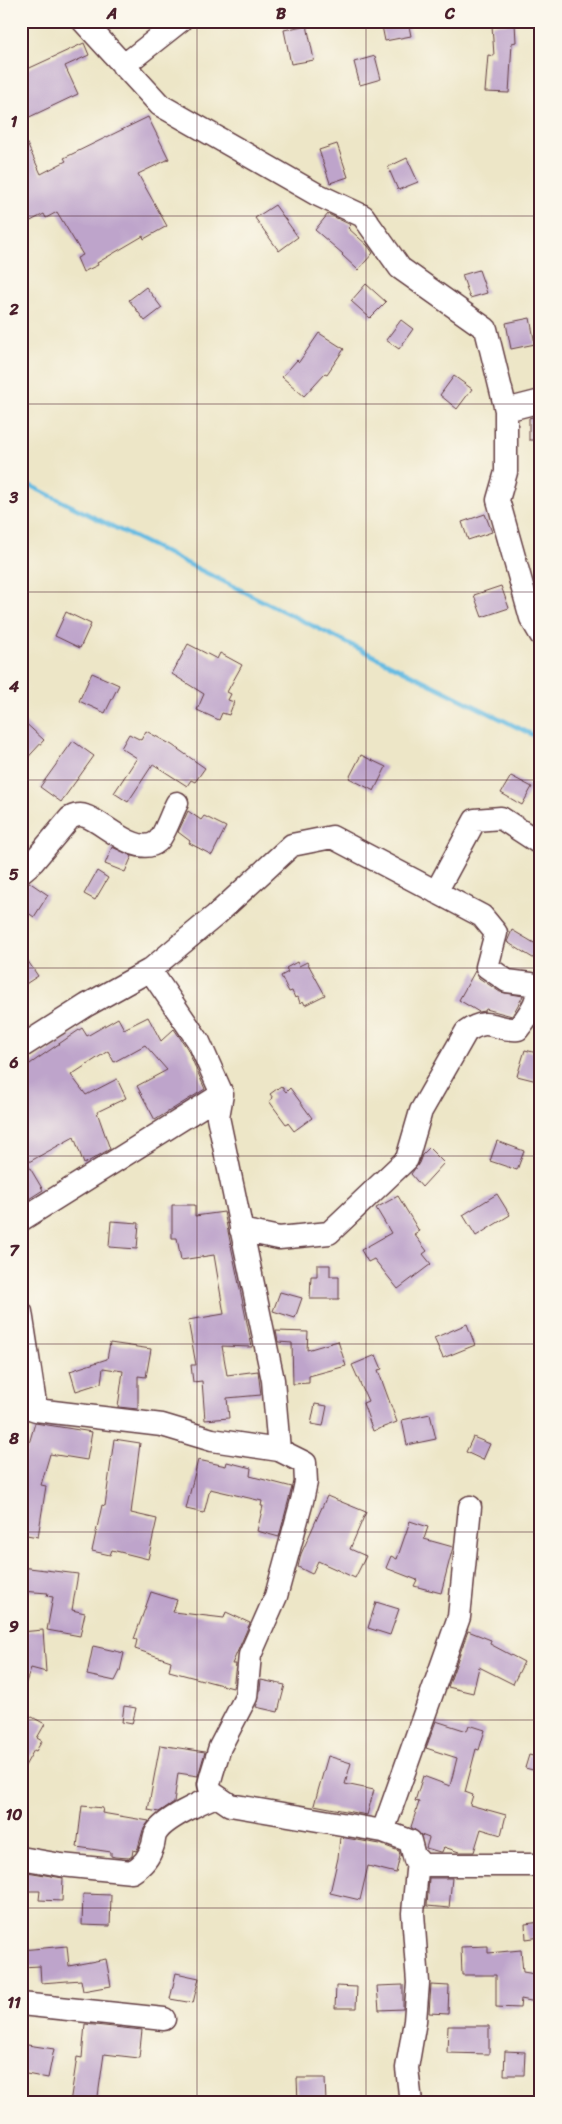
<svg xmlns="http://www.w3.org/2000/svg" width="562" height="2124" font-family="Sriracha,sans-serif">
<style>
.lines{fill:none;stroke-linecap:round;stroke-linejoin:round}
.stream{stroke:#66bbe2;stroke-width:4.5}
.building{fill:#bea4cb}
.minor-casing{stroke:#623d42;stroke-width:25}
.minor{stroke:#fff;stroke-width:22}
.grid{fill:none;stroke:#4a1f2b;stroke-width:1;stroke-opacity:0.55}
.neatline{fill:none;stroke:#4a1f2b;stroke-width:2}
.grid-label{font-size:16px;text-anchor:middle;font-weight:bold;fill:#4a1f2b}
</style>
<rect width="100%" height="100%" fill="#fbf7ec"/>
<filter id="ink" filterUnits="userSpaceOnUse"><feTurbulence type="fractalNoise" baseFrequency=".02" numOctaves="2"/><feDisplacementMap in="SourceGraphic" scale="10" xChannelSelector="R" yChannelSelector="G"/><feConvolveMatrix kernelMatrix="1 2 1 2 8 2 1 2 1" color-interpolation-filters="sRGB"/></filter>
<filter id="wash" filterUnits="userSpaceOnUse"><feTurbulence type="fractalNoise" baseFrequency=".0096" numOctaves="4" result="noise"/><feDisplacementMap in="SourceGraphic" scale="20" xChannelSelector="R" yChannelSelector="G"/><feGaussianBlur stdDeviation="1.12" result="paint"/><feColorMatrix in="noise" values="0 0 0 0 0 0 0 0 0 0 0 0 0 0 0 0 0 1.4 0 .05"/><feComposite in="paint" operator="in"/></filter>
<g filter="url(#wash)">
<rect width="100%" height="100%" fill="#ede6c7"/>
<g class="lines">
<path class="stream" d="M21,477L25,483L541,739"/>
</g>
<g id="blocks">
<path class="building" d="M381,21H408L411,36L385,41Z
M515,23L516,42L512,43L509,93L485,92L488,55L494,56L492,25Z
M307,25L314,60L291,64L284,30Z
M84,43L89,55L65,66L78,94L21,121V72Z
M375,56L381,79L360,85L354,62Z
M148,117L169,159L138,174L167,226L144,239L143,236L97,263L98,265L83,272L77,258L83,255L57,212L46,218L44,214L21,226V131L41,174L66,161L64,158Z
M337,144L348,177L330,183L319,150Z
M407,158L418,182L398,190L388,167Z
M275,205L298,237L279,251L255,218Z
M328,214L351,225L348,228L368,246L373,253L358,270L342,255L343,254L315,230Z
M479,270L487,293L470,298L462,275Z
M366,284L386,302L370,318L351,301Z
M146,287L162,308L145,321L129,300Z
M530,318L535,344L511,349L506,323Z
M401,320L413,329L399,349L386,340Z
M319,333L344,349L327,374L325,373L304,396L282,377L297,360L299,362Z
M454,376L472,389L457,409L440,395Z
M541,415V440H529V418Z
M485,514L492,532L468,540L462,522Z
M501,586L509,608L482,617L474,595Z
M66,612L91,624L80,648L55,636Z
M188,644L217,659L220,653L242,665L227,692L231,694L228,700L234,702L229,715L222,713L219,720L197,710L204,694L172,674Z
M92,673L119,685L105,713L79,701Z
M21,719L44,740L21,765Z
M146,731L172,745L205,768L195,782L191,780L187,786L153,764L128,802L114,793L137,758L121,748L129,734L141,740Z
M73,741L94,756L61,802L40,787Z
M361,755L386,767L374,791L349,778Z
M511,776L532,787L522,805L501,793Z
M188,811L201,820L204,816L226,827L212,855L189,843L190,841L178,832Z
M112,847L132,856L125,872L105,864Z
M97,871L108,878L95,900L84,894Z
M29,882L48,895L34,917L21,908V892Z
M512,930L541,947V963L507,942Z
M21,951L38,976L21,987Z
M297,962L299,966L307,962L325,995L305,1005L303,1001L300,1003L298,997L295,998L292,991L289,992L281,976L288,972L286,968Z
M475,971L479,978L500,992L523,996L512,1016L486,1009L485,1011L479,1012L459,1000Z
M148,1017L161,1041L174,1029L187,1048L205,1089L155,1120L137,1086L167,1070L145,1045L114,1062L108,1051L71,1075L86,1095L117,1079L126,1098L97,1112L110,1149L84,1164L74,1137L27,1163L43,1190L21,1204V1070L82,1028L87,1036L118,1018L124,1029Z
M525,1050L541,1054V1067L537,1081L517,1076Z
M281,1086L286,1092L290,1088L312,1118L294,1131L288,1123L286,1124L269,1101L273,1098L270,1094Z
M497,1141L524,1151L517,1170L490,1161Z
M429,1148L444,1163L422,1187L411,1174L419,1163L422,1155Z
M497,1194L510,1215L476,1236L463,1215Z
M398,1196L419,1231L414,1234L427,1251L423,1254L431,1264L398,1289L374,1259L368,1262L361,1250L391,1233L376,1208Z
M172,1205H195V1216L224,1212L252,1347L222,1346L227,1375L258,1371L261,1395L227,1398L229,1418L205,1420L202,1381L193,1382L191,1365H196L188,1320L224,1314L214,1255L181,1260L177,1238H172Z
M111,1221L139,1223L137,1249L109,1247Z
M317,1265H330V1276H339V1299H310L311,1276H317Z
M280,1292L302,1298L295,1318L273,1311Z
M467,1324L475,1345L443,1358L434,1338Z
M276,1331L308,1332L307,1350L338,1341L346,1366L309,1376V1383L293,1384L292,1343L278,1342Z
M110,1343L151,1349L146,1377L138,1376V1409L118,1407L123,1371L103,1368L101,1383L76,1391L70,1371L107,1359Z
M376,1355L382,1369L378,1370L397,1422L373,1431L363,1403L368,1401L352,1365Z
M315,1404L327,1406L323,1426L311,1424Z
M430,1414L436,1439L407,1445L402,1420Z
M35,1423L92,1432L87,1460L50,1454L41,1485L46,1486L38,1537L21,1534V1471Z
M473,1437L490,1444L483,1460L466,1452Z
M114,1439L140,1443L131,1513L157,1519L148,1559L112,1550L110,1555L92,1551L102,1505L105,1506Z
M198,1460L226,1466L227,1462L251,1468L250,1476L292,1487L279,1537L257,1531L263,1506H261L262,1501L210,1489L204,1513L186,1509Z
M327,1496L366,1512L350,1549L366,1556L355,1578L318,1561L312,1574L298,1567L301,1554Z
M410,1521L428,1527L424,1539L453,1547L441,1593L414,1586L417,1580L386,1568L391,1556L397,1559Z
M21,1567L78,1574L72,1610L85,1613L80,1636L47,1630L53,1597L47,1596L48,1593L21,1591Z
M151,1592L177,1600L173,1612L224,1618L226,1612L250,1623L232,1664H236L233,1688L169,1671L171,1661L135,1649L137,1640L134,1639Z
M376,1602L399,1609L390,1635L368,1628Z
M43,1630L46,1672L31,1668L23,1691H21V1632Z
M468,1631L491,1640L490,1644L524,1662L513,1684L479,1667L473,1693L448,1687Z
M93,1646L124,1653L120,1671L115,1681L87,1675Z
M261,1680L285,1685L278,1712L256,1707L259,1699Z
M124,1706L136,1708L132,1724L122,1722Z
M21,1711L45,1724L37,1738L42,1741L36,1751L34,1750L21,1773Z
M436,1721L467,1731L469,1725L485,1730L479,1750L476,1749L465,1792L473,1795L470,1805L506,1815L501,1835L481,1829L474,1852H459L444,1847L442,1852H440L426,1848L429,1838L421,1835L411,1827L419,1802L415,1801L423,1776L450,1786L457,1758L426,1748Z
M160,1745L205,1752L198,1776L178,1773L174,1802L159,1812L148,1810Z
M529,1755L541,1758V1772L525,1768Z
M328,1756L351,1763L345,1784L374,1790L367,1815L314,1805Z
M82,1806L103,1808L102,1813L149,1821L143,1830L138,1848L136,1851L133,1850L132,1856L129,1858L115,1857L111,1856V1852L77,1847Z
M340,1837L380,1844L399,1851L400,1856L396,1873L368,1866L360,1900L330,1893L338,1858Z
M21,1871L63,1878L62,1901L39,1900L40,1891H21Z
M429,1878H452L449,1908L427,1906Z
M83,1894L111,1895L110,1926L82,1925Z
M541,1922V1937L526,1939L525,1924Z
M67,1946L69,1966L106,1959L111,1986L83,1991L81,1980L41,1983L40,1966L21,1967V1950Z
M488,1946V1953L521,1950L523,1972L541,1975V2003L521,1999L520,2008L496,2007V1975H462L461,1947Z
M176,1973L199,1978L193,2003L170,1999Z
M403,1985V2009L379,2010L377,1986Z
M431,1985L449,1986L448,2014L429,2013Z
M336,1986L357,1987L356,2008H335Z
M85,2024L142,2030L139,2058L104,2054L97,2103H70L77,2057L82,2058Z
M448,2026H489V2054L447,2053Z
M21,2044L54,2049L48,2078L21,2073Z
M505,2051L525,2052L524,2075H504Z
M297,2078H325L326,2103H298Z"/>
</g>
</g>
<g filter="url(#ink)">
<use href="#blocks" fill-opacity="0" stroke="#623d42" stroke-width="1"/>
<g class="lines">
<g class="minor-casing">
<path id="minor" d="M83,21L160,105L316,194L363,216L400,268L486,329L506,410V472L498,500L531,618L541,635
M123,66L180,21
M506,410L541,401
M21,872L33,862L70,818C74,816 80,814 85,816C103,821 138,859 158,841C165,834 172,812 177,803
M436,892L475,820L501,818L541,844
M150,970L199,1042L222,1094L218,1117L273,1380L279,1450
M21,1047L87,1005L150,970L216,915L292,845L332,837L482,916L496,933L487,967L507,981L531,984C533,988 537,991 537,995C536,1006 525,1020 518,1029C495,1031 489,1015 466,1032L421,1111L407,1159L329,1233L279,1238L241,1230
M21,1220L222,1094
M21,1312L36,1410
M21,1405L36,1410L162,1425L212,1440L279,1450L305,1463L306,1482L302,1501L276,1596L250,1655L246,1697L220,1747L212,1773L209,1784L211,1792L230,1805L383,1831L410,1841L415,1860H418L421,1865H541
M383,1831L459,1617L470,1507
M21,1858L61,1865L132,1872C143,1865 149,1858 153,1845C154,1841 154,1836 156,1833C164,1819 201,1802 216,1796
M21,2004L164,2019
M411,2103L407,2068L415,2021L418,1983L413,1913L418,1860"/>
</g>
<use href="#minor" class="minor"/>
</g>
</g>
<path class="grid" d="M197,21V2103M366,21V2103M21,216H541M21,404H541M21,592H541M21,780H541M21,968H541M21,1156H541M21,1344H541M21,1532H541M21,1720H541M21,1908H541"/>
<rect width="562" height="2124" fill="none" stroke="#fbf7ec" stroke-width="55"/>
<rect x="28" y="28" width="506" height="2068" class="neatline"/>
<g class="grid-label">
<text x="112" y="19">A</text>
<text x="281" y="19">B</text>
<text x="450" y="19">C</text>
<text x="14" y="127">1</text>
<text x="14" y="315">2</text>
<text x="14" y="503">3</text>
<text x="14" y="692">4</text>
<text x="14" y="880">5</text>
<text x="14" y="1068">6</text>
<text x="14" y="1256">7</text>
<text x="14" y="1444">8</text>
<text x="14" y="1632">9</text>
<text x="14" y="1820">10</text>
<text x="14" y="2008">11</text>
</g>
</svg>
